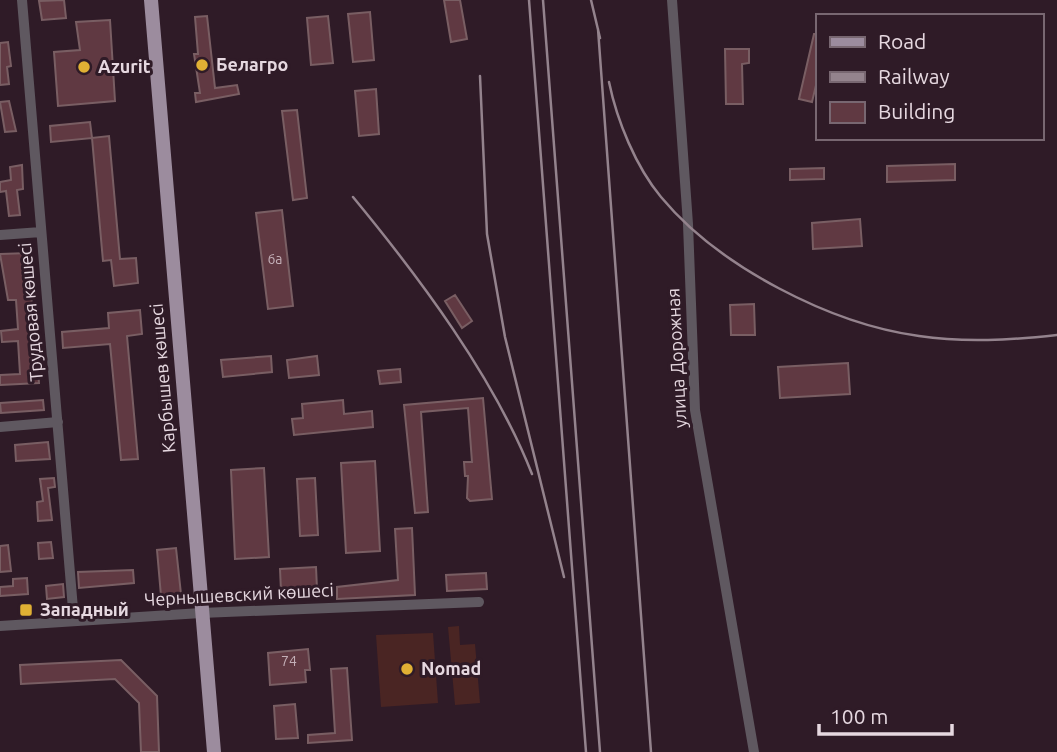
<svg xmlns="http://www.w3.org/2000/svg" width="1057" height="752" font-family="Ubuntu,sans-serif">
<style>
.green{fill:#4a2523}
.building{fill:#603942;stroke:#795e63;stroke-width:2}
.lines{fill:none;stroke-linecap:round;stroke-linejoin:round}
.minor{stroke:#5f5860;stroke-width:10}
.major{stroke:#9c8c9e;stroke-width:14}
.rail{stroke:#94838d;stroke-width:2.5}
.poi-dot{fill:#e0b034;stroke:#2f1b27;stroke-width:2.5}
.labels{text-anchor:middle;stroke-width:6;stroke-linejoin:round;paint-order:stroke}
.number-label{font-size:14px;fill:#c4b0b8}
.poi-label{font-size:18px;font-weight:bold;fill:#e6d8e0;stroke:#2f1b27;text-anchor:start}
.street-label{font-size:18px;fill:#e6d8e0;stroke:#2f1b27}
</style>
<rect width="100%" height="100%" fill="#2f1b27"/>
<path class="green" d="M459,626L460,645L475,644L480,703L455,705L448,627Z
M433,633L438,703L381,707L376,635Z"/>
<path class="building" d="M64,0L66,18L42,20L39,1Z
M444,0H460L467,39L451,42Z
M370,12L374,60L353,62L348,14Z
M207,16L215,88L237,85L239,94L196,102L195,93H200L194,54H198L195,17Z
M328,16L333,63L311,65L307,18Z
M110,20L115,101L58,106L54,52L80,50L76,22Z
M814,34H817V81L812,102L799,99Z
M8,42L11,66L7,67L9,84L0,85V43Z
M725,49H749V63L742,64L743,104H726Z
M376,89L379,134L359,136L355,91Z
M9,101L16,131L5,132L0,102Z
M297,110L307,198L293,200L282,111Z
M90,122L92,138L109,136L120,259L136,258L138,283L114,286L111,260L103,261L92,138L51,142L50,126Z
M955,164V180L887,182V166Z
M22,165L23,189L17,190L20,215L9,216L6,191L0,192V182L11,180L10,167Z
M824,168V179L790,180V169Z
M282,210L293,306L268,309L256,213Z
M860,219L862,246L813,249L812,223Z
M29,253L32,308H37L38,325H35L39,383L0,385V375L20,374L18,341L2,342L1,331L18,329L16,300H8L0,254Z
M455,295L472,321L462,328L445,301Z
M754,304L755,335H731L730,305Z
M140,310L142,334L127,336L138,459L121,460L110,344L63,348L62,332L109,328L108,313Z
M271,356L272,372L223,377L221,360Z
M317,356L319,375L289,378L287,360Z
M848,363L850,394L780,398L778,367Z
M400,369L401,382L380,384L378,371Z
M483,398L492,499L470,501L467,498L468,476H465L464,462H472L468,408L421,412L428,512L415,513L404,405Z
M43,400L44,410L1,413L0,403Z
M343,400L344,414L372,411L373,427L294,435L292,419L303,418L302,404Z
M48,442L50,459L16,461L15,445Z
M375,461L380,551L346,553L341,463Z
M264,468L269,557L235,559L231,470Z
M54,478L55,487L48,488L52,520L38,521L37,502L43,501L40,479Z
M315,478L318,535L300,536L297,479Z
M412,528L415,595L337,599V587L398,580L395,529Z
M51,542L53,558L39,559L38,543Z
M8,545L11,571L0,572V546Z
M176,548L181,594L161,596L157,550Z
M316,567L317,589L281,591L280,569Z
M133,570L134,583L79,588L78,572Z
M486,573L487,589L447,591L446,575Z
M27,578L28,594L0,596V587L13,586V579Z
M63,584L64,597L47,599L46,586Z
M308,649L310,670H305L306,682L270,685L268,653Z
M121,660L157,696L159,752H141L139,703L115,679L21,684L20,665Z
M347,668L352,740L308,743V735L335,733L331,669Z
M295,704L298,738L276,739L274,706Z"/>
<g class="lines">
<path class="minor" d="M22,0L74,621
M672,0L688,224L695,410L754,752
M0,235L41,232
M0,427L58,422
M0,626L201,613L479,602"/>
<path class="major" d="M151,0L214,752"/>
<path class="rail" d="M529,0L586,752
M543,0L600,752
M591,0L600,38
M598,29L651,752
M480,76L487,234L505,337L564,577
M609,82C617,121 636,167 661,197C719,267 831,324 919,336C965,343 1011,340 1057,335
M353,197C419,277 494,377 532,474"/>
</g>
<g class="poi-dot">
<circle cx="202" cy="65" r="7"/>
<circle cx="84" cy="67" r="7"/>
<rect x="19" y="603" width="14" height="14" rx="3.5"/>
<circle cx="407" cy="669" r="7"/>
</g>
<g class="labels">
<g class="number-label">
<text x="275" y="264">6а</text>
<text x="289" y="666">74</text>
</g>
<g class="poi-label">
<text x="216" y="71">Белагро</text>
<text x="98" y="73">Azurit</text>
<text x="40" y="616">Западный</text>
<text x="421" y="675">Nomad</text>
</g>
<g class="street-label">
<text transform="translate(31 312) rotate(-95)" y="6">Трудовая көшесі</text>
<text transform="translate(677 358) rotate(-93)" y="6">улица Дорожная</text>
<text transform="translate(163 378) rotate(-95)" y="6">Карбышев көшесі</text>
<text transform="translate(239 595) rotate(-3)" y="6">Чернышевский көшесі</text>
</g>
</g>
<rect x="816" y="14" width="228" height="126" fill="#2f1b27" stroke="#786771" stroke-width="2"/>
<rect x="830" y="37" width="35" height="10" fill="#9c8c9e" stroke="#786771" stroke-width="2"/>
<text x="878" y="49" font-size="21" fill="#e6d8e0">Road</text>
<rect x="830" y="72" width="35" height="10" fill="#94838d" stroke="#786771" stroke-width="2"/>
<text x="878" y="84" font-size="21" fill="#e6d8e0">Railway</text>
<rect x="830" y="102" width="35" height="21" fill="#603942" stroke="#786771" stroke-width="2"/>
<text x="878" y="119" font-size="21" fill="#e6d8e0">Building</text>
<path d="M819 724v10h133v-10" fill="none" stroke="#e6d8e0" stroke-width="3.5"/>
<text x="830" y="724" font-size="21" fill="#e6d8e0" stroke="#2f1b27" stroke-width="5" paint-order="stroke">100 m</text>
</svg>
